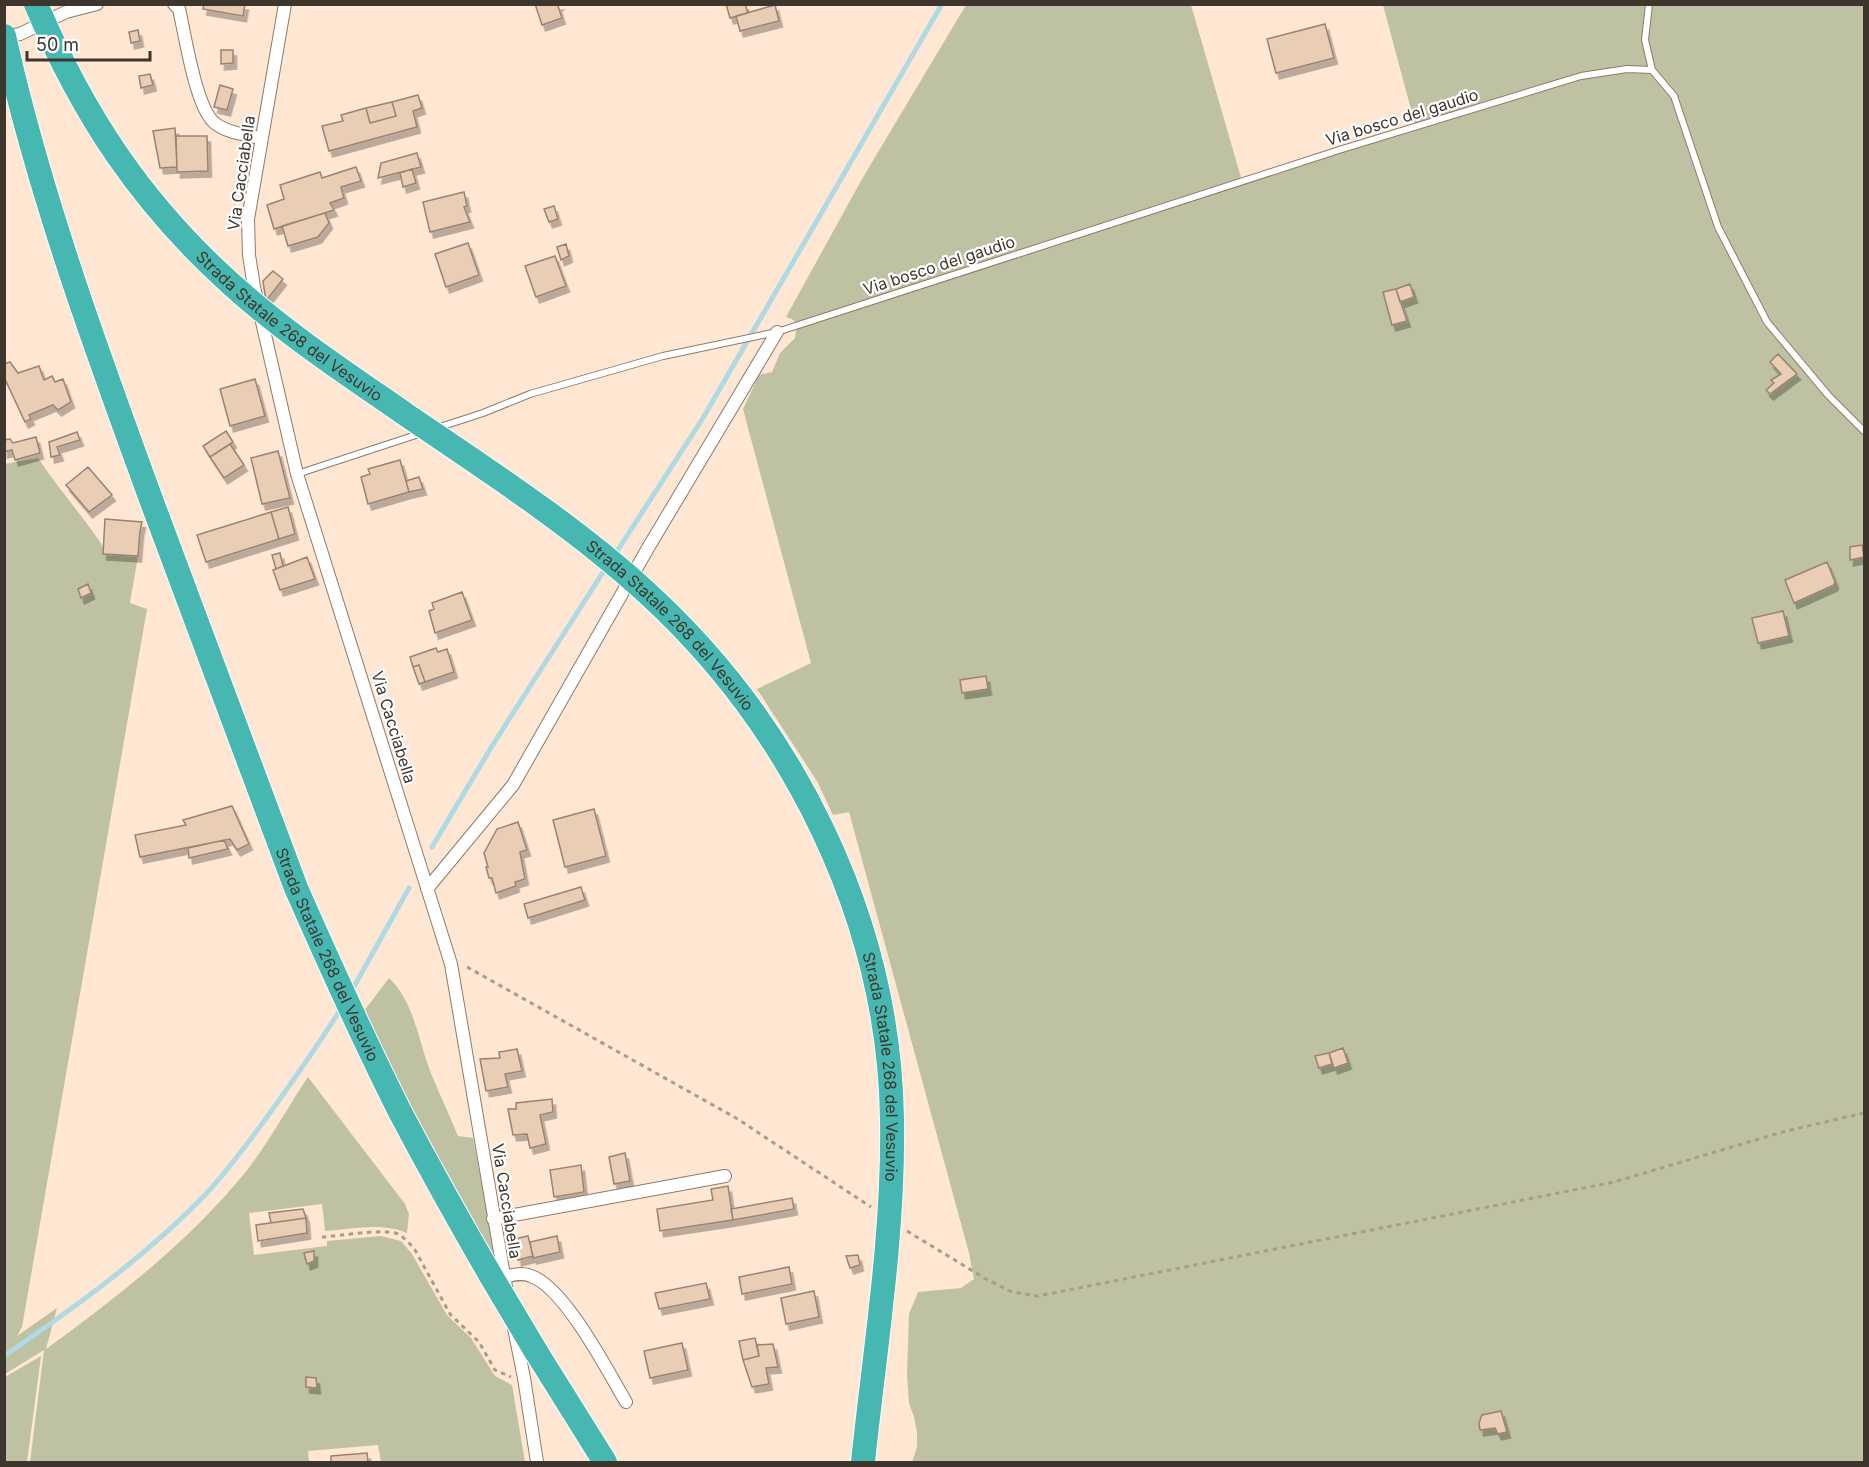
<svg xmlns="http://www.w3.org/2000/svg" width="1869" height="1467" font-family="Inter,sans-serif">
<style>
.green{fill:#bec2a2}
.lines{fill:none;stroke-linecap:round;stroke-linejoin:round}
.stream{stroke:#afd9e3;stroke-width:5}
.building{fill:#e9cdb5;stroke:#998371;stroke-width:1.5;filter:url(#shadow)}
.lane-casing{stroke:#8f7a68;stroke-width:8}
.street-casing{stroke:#8f7a68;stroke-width:14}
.highway-casing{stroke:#fff;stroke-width:26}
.path{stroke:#ac9b8c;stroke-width:3;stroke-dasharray:4.5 4.5;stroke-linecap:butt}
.lane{stroke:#fff;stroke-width:6}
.street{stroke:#fff;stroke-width:12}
.highway{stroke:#47b8b1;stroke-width:24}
.highway-bridge-casing{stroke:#fff;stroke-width:26;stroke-linecap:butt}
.highway-bridge{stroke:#47b8b1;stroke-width:24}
.labels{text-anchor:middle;stroke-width:4.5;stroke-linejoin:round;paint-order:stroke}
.street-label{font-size:16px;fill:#3e352d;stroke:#fff}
</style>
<defs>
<filter id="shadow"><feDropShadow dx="3.5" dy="6" stdDeviation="0" flood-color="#0004"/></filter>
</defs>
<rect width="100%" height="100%" fill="#ffe7d3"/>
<path class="green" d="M966,5H1191L1242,181L1416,128L1383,5H1864V1462H912L917,1447V1432L914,1417L909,1403L907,1374L909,1314L918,1292L961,1288L974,1279L969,1253L849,812L833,815L817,781L757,689L811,663L743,409L759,375L772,372L780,353L795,338L797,324L792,319L786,317L862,179Z
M38,458C59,490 84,517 104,548L138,556L130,603L147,609L22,1327L17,1336L57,1308L46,1349C119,1296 191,1240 248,1169C270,1140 288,1107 308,1077L405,1204L409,1214L407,1233C381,1222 353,1229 325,1231L322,1204L249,1213L254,1255L327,1246V1241L381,1236L401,1241L412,1254L447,1315L471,1338L495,1376L512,1385L525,1462H381L378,1445L308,1451L309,1462H30L44,1350L5,1374L4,464Z
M389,978C414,1002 418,1039 430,1071C439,1093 449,1114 458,1136L473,1138L497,1265L417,1121L364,1011Z
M41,1356L27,1462H5V1377Z"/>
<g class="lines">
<path class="stream" d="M614,556L703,418L942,4
M432,847L492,746L607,566
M351,992L409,888
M4,1356C74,1308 145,1257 204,1196C227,1172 247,1144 267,1117C293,1081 318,1045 342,1007"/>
</g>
<path class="building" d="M204,4H245L243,16L203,9Z
M535,4H560L558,6L562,18L542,25Z
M726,4H745L748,13L730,18Z
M775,5L779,21L740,31L736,16Z
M1325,24L1334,58L1276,73L1267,39Z
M138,30L140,41L131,43L129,32Z
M221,50H233V63L221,64Z
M150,74L153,85L141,88L139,76Z
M220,85L233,89L227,110L214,107Z
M418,95L422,108L413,111L417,127L329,151L322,126L343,121L341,115L366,108L370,123L396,116L392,102Z
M392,102L396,116L370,123L366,108Z
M175,128L177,167L160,168L153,131Z
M176,136H207L208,171L177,172Z
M417,153L421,167L378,178L381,163Z
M356,167L361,181L341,187L344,198L330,203L334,210L274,229L267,205L284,199L280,185L320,172L322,178Z
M412,169L416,183L403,187L400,173Z
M464,192L467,206L464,207L470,222L430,232L423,202Z
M554,206L558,219L549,222L544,209Z
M325,213L329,223L318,237L288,246L282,226Z
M468,243L479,275L446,287L435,254Z
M566,244L569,256L561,260L557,247Z
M555,256L566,286L536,297L525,266Z
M273,271L283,279L266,301L263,281Z
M1410,284L1414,297L1400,302L1396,289Z
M1396,289L1407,321L1392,325L1383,292Z
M1778,354L1797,374L1770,394L1766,390L1774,383L1771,380L1781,374L1770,362Z
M10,362L18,373L39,366L44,380L52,376L55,382L63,379L71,402L58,410L53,405L29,415L31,419L25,422L4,377V364Z
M255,379L265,416L230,426L220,389Z
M226,431L233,442L210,457L203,446Z
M77,432L80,440L57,447L60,455L51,457L49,442Z
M36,437L40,453L15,460L12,450L4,452V440L10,439L13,443Z
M230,444L244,465L224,478L210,457Z
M278,451L290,498L262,504L251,458Z
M400,460L409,492L368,504L361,477L370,474L368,469Z
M88,467L112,495L89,512L66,485Z
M419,477L423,489L409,492L406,481Z
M288,507L295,534L279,539L271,512Z
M271,512L279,539L206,562L197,535Z
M105,519L142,522L140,531L138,556L103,554Z
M1862,545L1864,557L1850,560V547Z
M280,553L283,566L276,569L272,555Z
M307,557L315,579L280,590L273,570Z
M1827,562L1835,582L1834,585L1794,603L1785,580Z
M88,584L91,593L81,598L78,589Z
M462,592L472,620L435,633L429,611L434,609L432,603Z
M1783,611L1789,636L1758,643L1752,618Z
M436,648L438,652L447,649L454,672L425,682L419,665L413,667L410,657Z
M419,665L425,682L419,684L413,667Z
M986,676L988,689L962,693L960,680Z
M232,806L249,844L237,850L230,839L140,857L135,835L186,825L183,820Z
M594,809L606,856L565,867L553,820Z
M518,822L527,850L520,852L525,879L515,882L516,886L496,893L492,878H489L486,867H488L484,853L497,829Z
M224,840L228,849L189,858L188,848Z
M581,887L585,900L528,918L524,904Z
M1343,1048L1348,1063L1334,1068L1329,1053Z
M517,1049L522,1071L505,1074L508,1087L486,1091L480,1059L500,1058L499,1052Z
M1329,1053L1332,1064L1319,1068L1315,1056Z
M552,1099L553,1112L540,1115L546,1144L530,1148L527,1134L513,1135L508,1109H516V1103Z
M625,1153L630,1181L614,1184L609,1157Z
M581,1165L584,1192L554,1197L550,1170Z
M728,1186L733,1220L660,1231L657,1209L713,1200L711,1189Z
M792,1198L794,1209L733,1220L731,1209Z
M303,1209L306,1218L271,1223L269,1213Z
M306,1218L307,1233L258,1241L256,1225Z
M528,1236L533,1256L518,1260L514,1239Z
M557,1236L560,1252L533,1258L530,1242Z
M314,1251V1261L307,1264L304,1253Z
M858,1255L860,1265L850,1268L846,1256Z
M789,1267L792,1284L742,1294L739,1277Z
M706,1283L710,1299L659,1309L655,1293Z
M814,1291L819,1317L786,1324L781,1298Z
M755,1338L759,1356L743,1360L739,1341Z
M682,1343L688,1370L650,1378L644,1351Z
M773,1344L778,1367L766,1368L769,1384L752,1387L743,1360L759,1356L757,1345Z
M306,1377L316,1378L317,1388L306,1387Z
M1501,1411L1507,1432L1498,1434L1495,1428L1480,1430L1479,1423L1482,1415Z
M367,1453L368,1462H331V1456Z"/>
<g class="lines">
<g class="lane-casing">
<path id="lane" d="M1649,4L1645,40L1652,70
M437,428L483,413L530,394L663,356L777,332L1339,150L1581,76L1627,69L1652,70L1674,96L1718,227L1767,322L1828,395L1864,431
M297,474L422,433"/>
</g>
<g class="street-casing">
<path id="street" d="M174,4L179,9C185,34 196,111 216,124C228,133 247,135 261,138
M285,4L248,219L249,255L254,287L297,474L451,964L506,1287
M4,37L20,34L66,12L97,4
M427,889L513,785L648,548L777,332
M493,1219L725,1176
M503,1277C512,1275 522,1272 531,1276C565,1288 607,1370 626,1402
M514,1328L524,1378L537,1462"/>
</g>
<g class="highway-casing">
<g id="highway">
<path id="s1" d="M10,62C46,213 99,357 152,502C200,631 247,760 296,888C329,963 363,1038 400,1112C429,1167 459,1221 491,1276"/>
<path d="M535,1350L605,1462"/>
</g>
</g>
<path class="path" d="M467,967L736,1118L871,1207
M907,1231L986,1279L1012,1292L1038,1296L1614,1182L1786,1131L1864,1113
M322,1237C340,1236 383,1228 398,1234C405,1238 410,1244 415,1250L450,1314L479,1342L495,1370L511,1377"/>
<use href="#lane" class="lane"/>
<use href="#street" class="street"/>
<use href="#highway" class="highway"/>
<g class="highway-bridge-casing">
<g id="highway-bridge">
<path id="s2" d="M36,4C83,115 141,203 231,284C285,333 346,373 405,414C487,470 573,525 646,592C793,726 889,919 892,1119C894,1234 875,1348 863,1462"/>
<path d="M4,36L10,62"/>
<path d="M491,1276L535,1350"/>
</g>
</g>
<use href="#highway-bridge" class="highway-bridge"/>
</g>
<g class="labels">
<g class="street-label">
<text transform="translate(1402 117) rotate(-17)" y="6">Via bosco del gaudio</text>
<text transform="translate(241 173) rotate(-82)" y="6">Via Cacciabella</text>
<text transform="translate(939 265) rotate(-18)" y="6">Via bosco del gaudio</text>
<text dy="6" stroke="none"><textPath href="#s2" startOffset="416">Strada Statale 268 del Vesuvio</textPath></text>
<text dy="6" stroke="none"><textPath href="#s2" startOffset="902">Strada Statale 268 del Vesuvio</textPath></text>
<text transform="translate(394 727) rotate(73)" y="6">Via Cacciabella</text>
<text dy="6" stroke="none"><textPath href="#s1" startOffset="948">Strada Statale 268 del Vesuvio</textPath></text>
<text dy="6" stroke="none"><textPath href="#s2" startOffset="1406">Strada Statale 268 del Vesuvio</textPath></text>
<text transform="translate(507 1201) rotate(81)" y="6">Via Cacciabella</text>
</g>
</g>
<rect width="1869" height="1467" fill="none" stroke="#3e352d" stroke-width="12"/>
<path d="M27 51v9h123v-9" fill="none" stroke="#3e352d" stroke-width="3"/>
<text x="36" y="51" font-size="18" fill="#3e352d" stroke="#ffffff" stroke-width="4.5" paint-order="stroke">50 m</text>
</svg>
